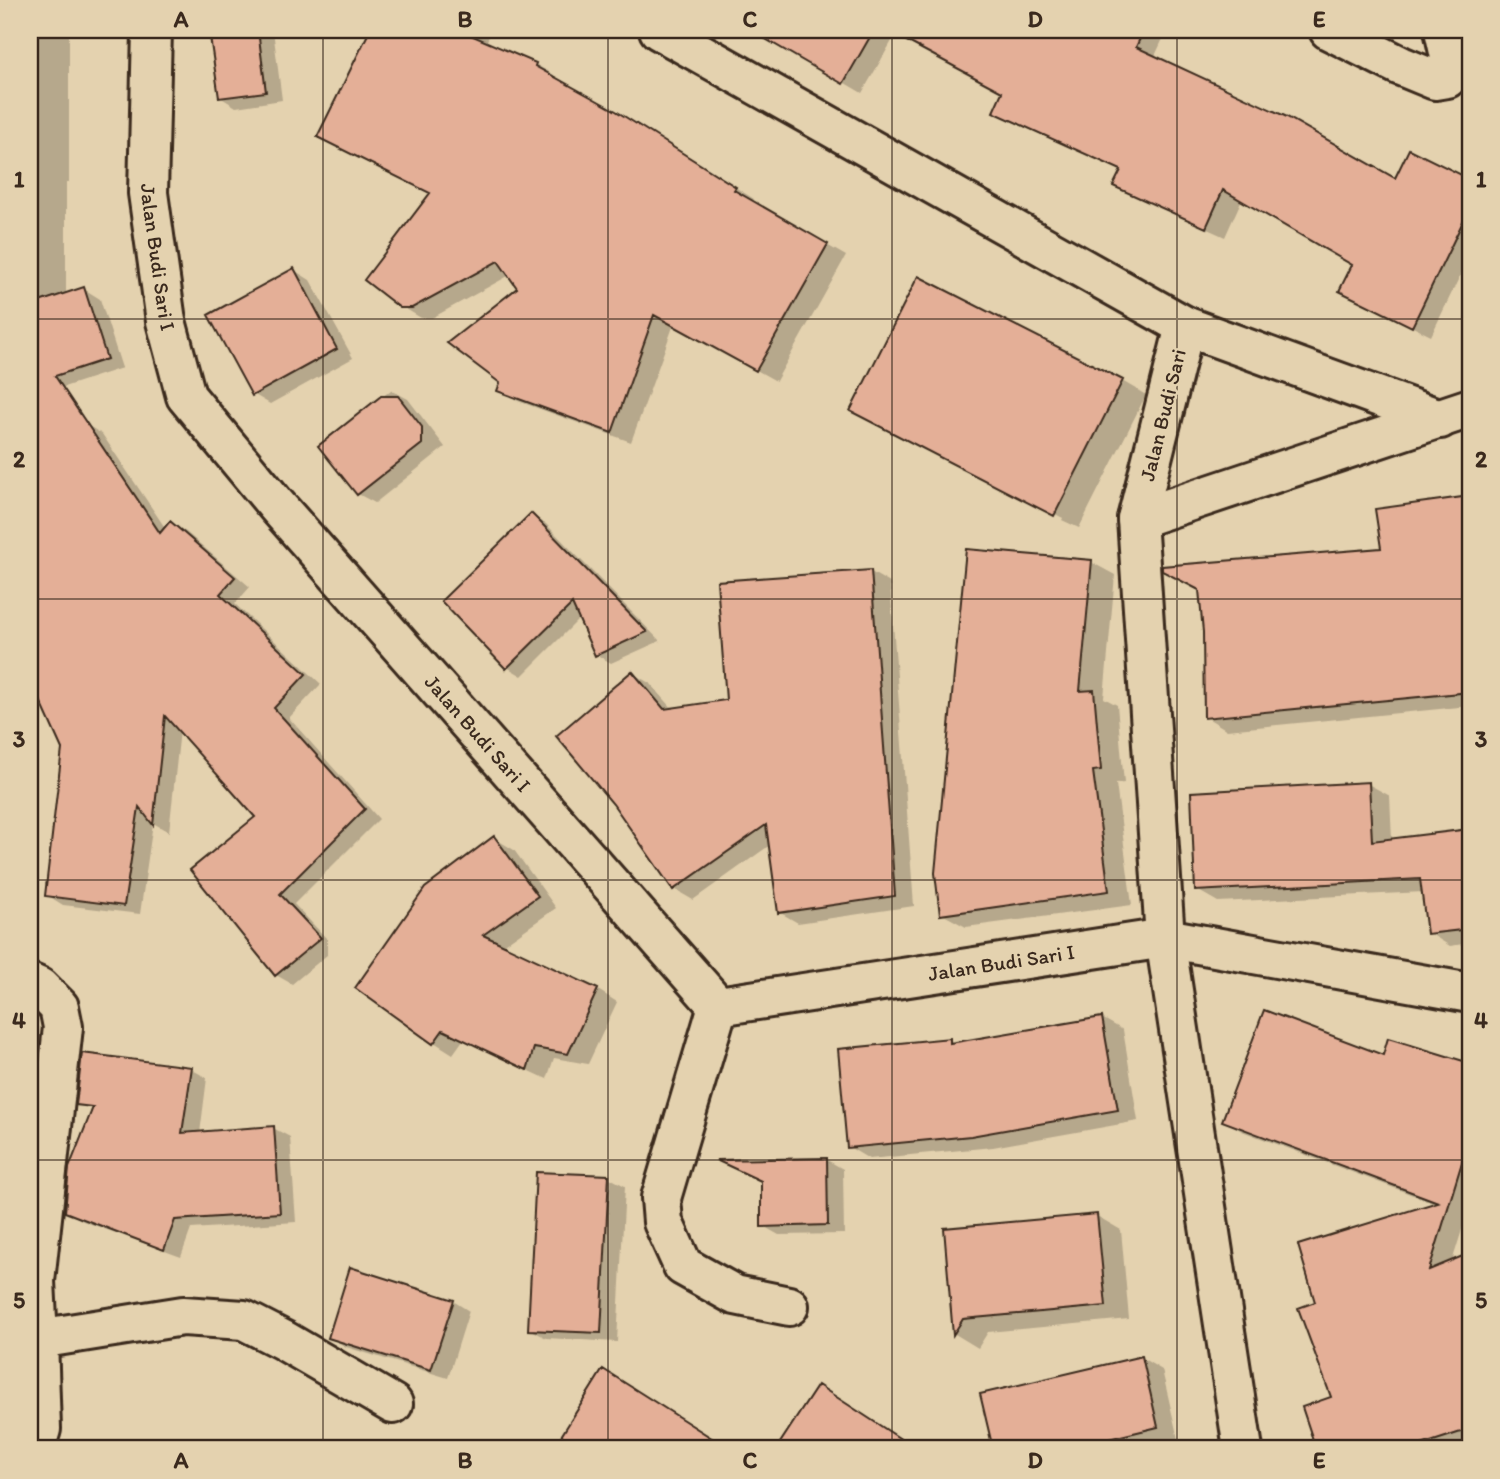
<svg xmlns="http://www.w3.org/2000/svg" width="1500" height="1479" font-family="Itim,sans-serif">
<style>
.shadow{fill:#0003}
.building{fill:#e4af97;stroke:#3b2a1e;stroke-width:2}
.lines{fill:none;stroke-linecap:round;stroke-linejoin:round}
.minor-casing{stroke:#3b2a1e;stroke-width:44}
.minor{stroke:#e4d2af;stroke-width:38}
.grid{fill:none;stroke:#3b2a1e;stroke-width:2;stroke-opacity:0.55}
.labels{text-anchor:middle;stroke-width:5;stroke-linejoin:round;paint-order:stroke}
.street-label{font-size:21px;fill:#3b2a1e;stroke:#e4d2af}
.neatline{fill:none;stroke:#3b2a1e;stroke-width:2.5}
.grid-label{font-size:23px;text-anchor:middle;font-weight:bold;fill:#3b2a1e}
</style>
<rect width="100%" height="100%" fill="#e4d2af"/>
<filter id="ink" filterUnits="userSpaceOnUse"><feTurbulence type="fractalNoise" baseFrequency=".0143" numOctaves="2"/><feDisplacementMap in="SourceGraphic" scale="14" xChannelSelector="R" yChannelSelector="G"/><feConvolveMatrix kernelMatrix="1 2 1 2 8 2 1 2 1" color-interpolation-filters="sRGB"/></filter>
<g filter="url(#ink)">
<path class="shadow" d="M30,30H69V182H66V295L84,289L100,299L122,368L30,398Z
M211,30H273L282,100L236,107L220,97Z
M372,30H482L490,34L486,43L535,64L554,75L553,78L635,124L754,199L752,202L846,256L776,381L674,324L631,442L518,401L499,390L519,288L510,275L432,318H421L401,306L431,193L319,136Z
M776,30H1167L1154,58L1395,181L1410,152L1470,181V255L1431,336L1360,301L1354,265L1242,199L1225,237L1134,196L1115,185L1122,171L1013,122L995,111L1004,92L896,34L862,93L770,39Z
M294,270L310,280L353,358L270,404L253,394Z
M919,278L1122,381L1146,395L1079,528L1062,520L1063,518L874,422Z
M391,390L408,399L445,447L375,503L358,494L321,446Z
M87,425L102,434L166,529L170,523L186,532L250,587L235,604L321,684L289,718L379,819L294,904L327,939V955L292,984L276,975L258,817L180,730L169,832L153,823L140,914L63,905L47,895L64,748L44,706L30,714V463Z
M1470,498V706L1227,730L1206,717L1382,549L1377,511Z
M532,515L546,524L660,641L611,663L597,655L580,618L522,676L507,667Z
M1091,562L1115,575L1104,698L1117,705L1124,783L1116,784L1132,905L966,927L942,914Z
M871,572L890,583L914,906L798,923L779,912L770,845L693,900L674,889L614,803L632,673L651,684L673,709L728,702Z
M1368,784L1390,796L1392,840L1470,830V943L1450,946L1429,933L1424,892L1218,902L1197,890Z
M494,838L514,850L556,908L502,946L598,990L617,1002L588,1064L554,1058L547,1079L463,1040L453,1054L434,1042Z
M1102,1018L1123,1030L1138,1121L993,1147L869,1159L849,1147L950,1040L956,1044Z
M1389,1040L1470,1065V1204L1452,1262L1470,1255V1449H1318L1304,1408L1333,1398L1317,1303L1437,1204L1242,1131L1224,1121L1384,1057Z
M191,1069L207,1078L200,1133L273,1128L290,1137L296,1222L191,1229L181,1257L83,1221L66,1211Z
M30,1105L44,1115L30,1135Z
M827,1160L843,1169L844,1234L779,1235L763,1226Z
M608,1177L625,1186L617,1342L546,1338L530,1329Z
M1097,1216L1121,1230L1129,1319L988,1332L978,1348L955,1334L946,1230Z
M453,1301L469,1311L448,1378L346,1347L330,1337Z
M1142,1358L1162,1370L1178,1439H1176L1177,1449H995L983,1396Z
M603,1371L627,1385L728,1449H555Z
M818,1387L913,1447L912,1449H778Z"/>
<path class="building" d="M209,30H258L266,92L219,98Z
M370,30H459L536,63L535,66L616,111L736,187L734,190L828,244L756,371L654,315L612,433L497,391L500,383L447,343L517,288L498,261L412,308H400L364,280L430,193L317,137Z
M750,30H874L843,84Z
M886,30H1144L1136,47L1287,117L1395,178L1409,149L1470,179V207L1412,327L1339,291L1352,265L1223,190L1206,228L1113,186L1121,170L993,112L1002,92Z
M294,268L337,349L252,396L208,315Z
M918,276L1123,380L1054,516L850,411Z
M84,287L107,359L55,376L160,533L170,521L235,577L220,594L306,674L274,708L365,809L280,894L321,938L275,976L190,870L255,817L165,716L153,825L139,807L124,906L45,896L62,749L30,678V305Z
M381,396H398L422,427V444L357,495L318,446Z
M1470,496V692L1204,718L1203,632L1199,590L1162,571V566L1381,548L1375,509Z
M531,513L541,523L647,632L595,656L572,604L506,669L441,601Z
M966,549L1092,560L1080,691L1094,690L1101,770L1093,771L1109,891L940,915L935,873Z
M871,570L895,896L778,913L766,825L673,890L613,804L556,736L632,671L664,709L726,700L717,581Z
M1369,782L1372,841L1470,829V929L1427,934L1420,879L1195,891L1191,792Z
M494,836L538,896L483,935L598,989L568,1054L534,1048L527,1070L443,1030L433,1044L355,988L425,888Z
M1264,1010L1383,1055L1388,1038L1470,1063V1136L1429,1270L1470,1253V1429L1409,1449H1316L1302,1407L1331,1397L1298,1308L1315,1302L1298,1245L1438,1202L1222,1121Z
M1102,1017L1118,1110L971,1136L847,1148L838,1049L950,1038V1043Z
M82,1053L192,1067L182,1133L274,1126L280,1213L175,1220L164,1250L65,1212L69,1168L93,1107L76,1105Z
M827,1158L828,1225L761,1227V1181L716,1160Z
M536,1172L609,1175L601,1333L528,1330Z
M1097,1214L1106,1306L963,1319L953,1335L944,1228Z
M350,1267L454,1300L431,1370L328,1338Z
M1142,1356L1158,1427L1067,1449H993L980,1394Z
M603,1369L729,1449H553Z
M818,1385L916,1449H776Z"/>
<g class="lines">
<g class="minor-casing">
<g id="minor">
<path id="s1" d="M152,30L148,193L166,321L186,396L277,506L718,1006L1165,938L1470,993"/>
<path d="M659,30L1185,326L1137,519L1165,938L1243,1449"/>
<path d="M1329,30L1401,66L1435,80L1447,78L1453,70L1444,30"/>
<path d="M1185,326L1440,419"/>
<path d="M1137,519L1470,408"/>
<path d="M30,983L39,987L59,1007L63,1027L35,1281L38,1339L41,1429L35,1449"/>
<path d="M718,1006L661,1198L663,1222L683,1266L735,1295L789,1306"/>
<path d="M38,1339L183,1316L244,1320L283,1340L393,1404"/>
</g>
</g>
<use href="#minor" class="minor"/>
</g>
</g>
<path class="grid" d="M323,30V1449M608,30V1449M892,30V1449M1177,30V1449M30,319H1470M30,599H1470M30,880H1470M30,1160H1470"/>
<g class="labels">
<g class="street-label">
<text dy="7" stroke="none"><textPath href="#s1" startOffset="228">Jalan Budi Sari I</textPath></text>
<text transform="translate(1163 415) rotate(-76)" y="7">Jalan Budi Sari</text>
<text dy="7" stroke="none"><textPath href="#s1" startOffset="816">Jalan Budi Sari I</textPath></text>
<text dy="7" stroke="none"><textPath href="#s1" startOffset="1466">Jalan Budi Sari I</textPath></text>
</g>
</g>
<rect width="1500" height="1479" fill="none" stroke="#e4d2af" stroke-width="77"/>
<rect x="38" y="38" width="1424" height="1402" class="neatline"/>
<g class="grid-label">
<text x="181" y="27">A</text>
<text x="465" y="27">B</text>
<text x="750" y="27">C</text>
<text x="1035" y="27">D</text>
<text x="1319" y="27">E</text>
<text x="19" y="187">1</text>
<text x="1481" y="187">1</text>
<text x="19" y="467">2</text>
<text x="1481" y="467">2</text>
<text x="19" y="747">3</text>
<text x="1481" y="747">3</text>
<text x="19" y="1028">4</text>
<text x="1481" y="1028">4</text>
<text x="19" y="1308">5</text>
<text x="1481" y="1308">5</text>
<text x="181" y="1468">A</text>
<text x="465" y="1468">B</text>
<text x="750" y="1468">C</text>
<text x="1035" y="1468">D</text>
<text x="1319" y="1468">E</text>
</g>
</svg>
